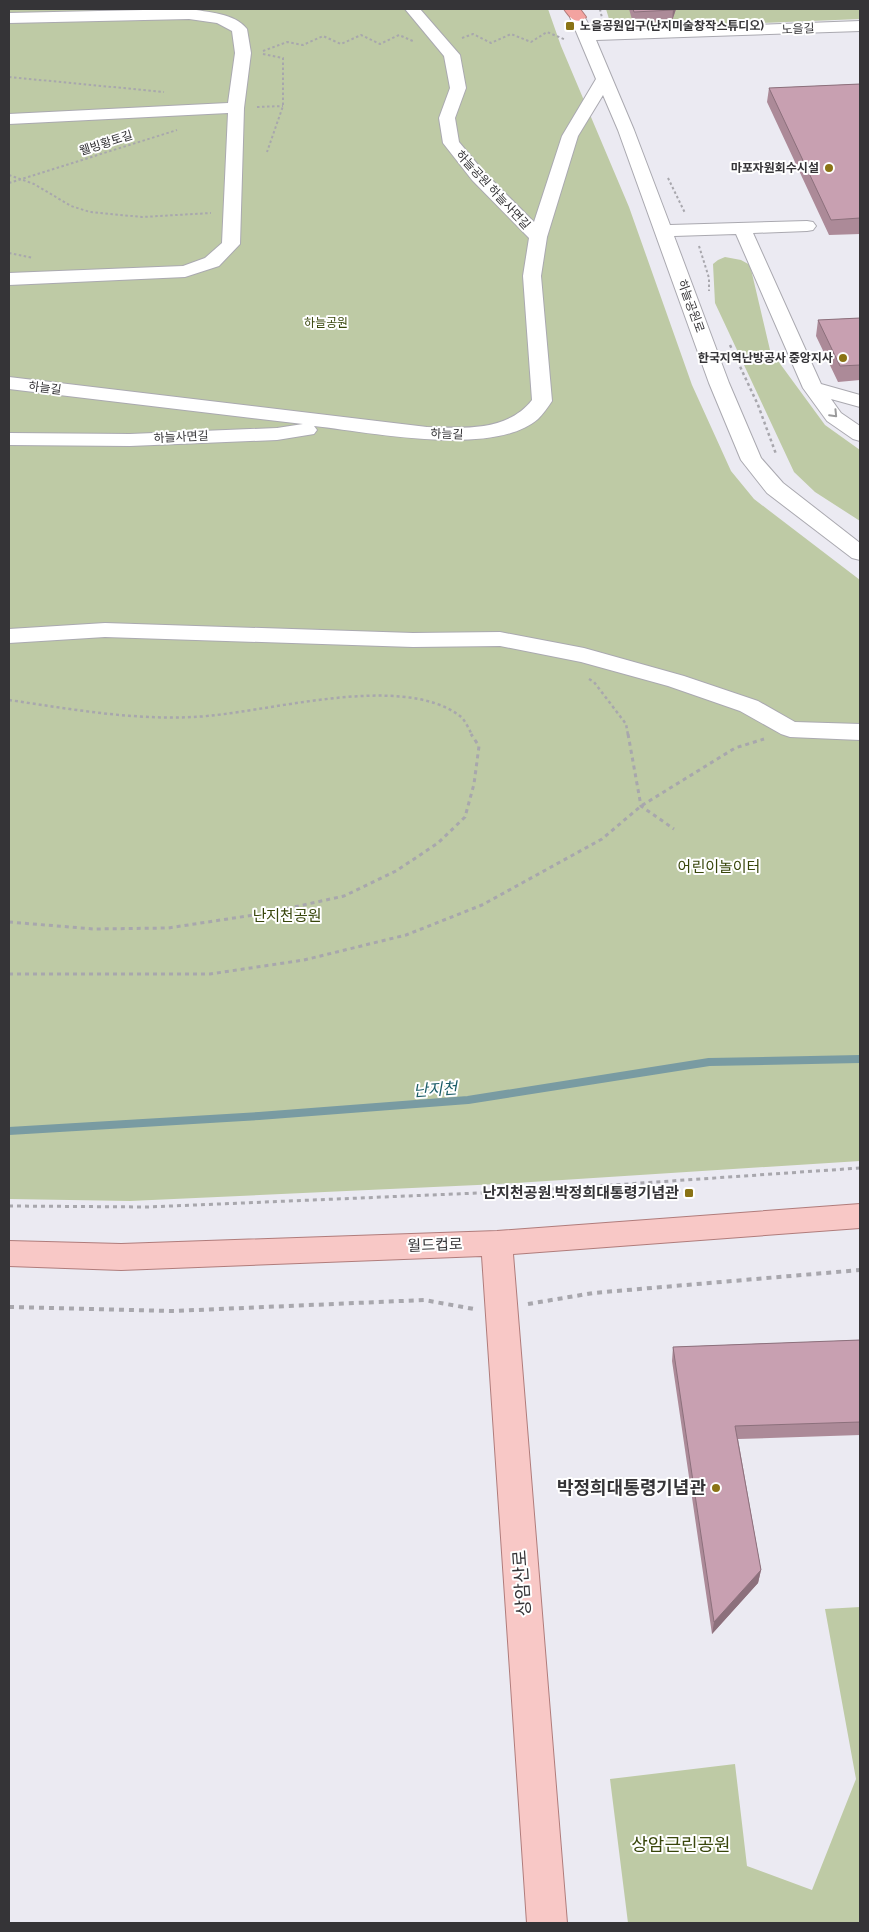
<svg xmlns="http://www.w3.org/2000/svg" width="869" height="1932" font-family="Raleway,'Noto Sans KR',sans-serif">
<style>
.green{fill:#becaa5}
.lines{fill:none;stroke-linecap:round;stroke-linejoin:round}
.stream{stroke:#799ba2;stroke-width:8}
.minor-casing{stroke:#aaa9b0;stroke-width:2}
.major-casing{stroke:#b07c7b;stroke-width:2}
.highway-casing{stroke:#b07c7b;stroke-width:2}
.path-far3{stroke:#a8a7ad;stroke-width:2;stroke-dasharray:2.5 2.5;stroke-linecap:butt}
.path-far2{stroke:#a8a7ad;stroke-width:2.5;stroke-dasharray:3 3;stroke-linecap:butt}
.path-far1{stroke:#a8a7ad;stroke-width:3;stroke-dasharray:4 4;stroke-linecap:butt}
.path{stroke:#a8a7ad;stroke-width:4;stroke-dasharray:5 5;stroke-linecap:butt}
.minor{fill:#fff;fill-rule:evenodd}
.major{fill:#f8c8c6;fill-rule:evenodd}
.highway{fill:#f3a3a0;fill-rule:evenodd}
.wall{fill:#ac8a98}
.shaded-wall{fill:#8c707c}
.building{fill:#c8a0b1;stroke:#8c707c}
.oneway{stroke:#9a9a9b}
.poi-dot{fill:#8a7315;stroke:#fff;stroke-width:2}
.labels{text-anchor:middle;stroke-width:4;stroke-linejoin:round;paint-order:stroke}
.far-poi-label{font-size:12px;font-weight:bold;fill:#353437;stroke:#fff;text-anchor:end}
.far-street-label{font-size:12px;fill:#353437;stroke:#fff}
.far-park-label{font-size:12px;fill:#38460b;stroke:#fff}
.park-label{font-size:15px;fill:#38460b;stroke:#fff}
.poi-label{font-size:15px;font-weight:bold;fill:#353437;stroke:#fff;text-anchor:end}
.street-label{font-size:15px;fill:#353437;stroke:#fff}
.water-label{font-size:16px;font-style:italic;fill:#1a5c67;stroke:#fff}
.near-poi-label{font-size:18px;font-weight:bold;fill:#353437;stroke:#fff;text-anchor:end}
.near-street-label{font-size:18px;fill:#353437;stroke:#fff}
.near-park-label{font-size:18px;fill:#38460b;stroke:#fff}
</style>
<rect width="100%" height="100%" fill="#ebeaf2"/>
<path class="green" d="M9,9H548L561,46L629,207L692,385L731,471L754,499L860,580V1161L499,1184L130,1201L9,1199Z
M606,9H860V19L612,29Z
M725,257L741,260L750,265L770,350L825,425L860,450V521L815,492L794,472L715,303L713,264L718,260Z
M860,1607V1923H628L610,1779L735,1764L747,1866L812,1890L856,1779L825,1609Z"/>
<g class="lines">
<path class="stream" d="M9,1131L259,1116L468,1100L709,1062L860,1059"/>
<g class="minor-casing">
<path id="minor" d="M189,9C207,12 235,13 247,29L251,53L244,108L240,244L219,266L185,277L9,285V273L183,266L205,258L222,243L228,113L9,124V114L228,103L235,53L232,31L217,23L189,19L9,23V13Z
M405,9H420L460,55L466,88L455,118L459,142L484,172L534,222L562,136L596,79L570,17L573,14H583L592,31L860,21V31L596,40L634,130L670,225L807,221L813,222L816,226L813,230L807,231L753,233L821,384L860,395V407L831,399L841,413L860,426V441L853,439L827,421L803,388L736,234L674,236L729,383L761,458L783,483L860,543V560L852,558L767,493L741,460L709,383L618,130L603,95L578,136L547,237L541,276L552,401C548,407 543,414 538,419C493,458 369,432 314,426L317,430L314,434L277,440L130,446L9,445V433L130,434L277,428L303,424L9,389V377L427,427C463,428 507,432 532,400L523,276L529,238L472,180L443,143L439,118L450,88L444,56Z
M105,623L413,633L500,632L584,648L684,676L758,701L795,722L860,724V740L790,737L781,734L740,711L668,686L581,662L500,646L413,647L105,637L9,643V629Z"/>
</g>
<g class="major-casing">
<path id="major" d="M860,1204V1228L513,1254L567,1923H527L482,1256L121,1270L9,1266V1241L121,1244L497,1231Z"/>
</g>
<g class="highway-casing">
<path id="highway" d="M564,9H580L586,17L583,20C573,23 570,17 564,9Z"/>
</g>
<path class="path-far3" d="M600,9L602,18
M462,38L473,34L491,43L511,34L531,42L547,32L566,40
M263,51L287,42L303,45L323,36L341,44L361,35L380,44L399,35L415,42
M263,54L283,58V106L267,152
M9,77L164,92
M257,107L283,106
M9,175L34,184L71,206L90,212L142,217L211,213
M668,178L685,213
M9,183L177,130
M699,246L709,278V291
M9,253L33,258"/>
<path class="path-far2" d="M730,345L758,405L776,454
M589,679L594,682L626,724L628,735
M9,700C70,709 131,720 193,717C265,714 400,671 460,716C465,720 469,729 472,735"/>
<path class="path-far1" d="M628,734L641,806L674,829
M9,922L94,929L168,928L267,913L344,896L396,871L438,843L465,817L474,784L479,746L471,734
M9,974H210L304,960L406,935L482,905L602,839L641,806L735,748L764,739
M9,1206L148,1207L525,1191L860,1168"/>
<path class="path" d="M528,1304L593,1293L860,1270
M9,1307L174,1311L424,1300L474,1309"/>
<use href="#minor" class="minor"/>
<use href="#major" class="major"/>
<use href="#highway" class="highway"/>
</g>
<path class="wall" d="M629,9H676L672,21L633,23Z
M860,84V234L829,235L767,102L769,88Z
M860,318V380L838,382L816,336L818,320Z
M860,1340V1435L738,1439L761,1570L758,1583L712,1634L672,1361L673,1347Z"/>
<path class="shaded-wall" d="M673,9H676L672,21L673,10Z
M761,1570L758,1583L712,1634L714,1622Z"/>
<path class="building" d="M633,9H673V10L634,12Z
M860,84V218L831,220L769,88Z
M860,318V365L840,366L818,320Z
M860,1340V1422L735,1426L761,1570L714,1622L673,1347Z"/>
<defs><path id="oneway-chevron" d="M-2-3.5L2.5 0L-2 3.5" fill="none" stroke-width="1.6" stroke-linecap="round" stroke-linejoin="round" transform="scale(1.25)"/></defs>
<use class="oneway" href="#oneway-chevron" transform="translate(834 414) rotate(46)"/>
<g class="poi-dot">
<rect x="565" y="21" width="10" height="10" rx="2.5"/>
<circle cx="829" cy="168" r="5"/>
<circle cx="843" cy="358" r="5"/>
<rect x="684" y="1188" width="10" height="10" rx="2.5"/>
<circle cx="716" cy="1488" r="5"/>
</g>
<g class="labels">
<g class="far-poi-label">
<text x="580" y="30" text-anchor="start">노을공원입구(난지미술창작스튜디오)</text>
<text x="819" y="172">마포자원회수시설</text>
<text x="833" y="362">한국지역난방공사 중앙지사</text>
</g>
<g class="far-street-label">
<text transform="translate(798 29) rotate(-3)" y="4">노을길</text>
<text transform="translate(106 143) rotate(-18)" y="4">웰빙황토길</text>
<text transform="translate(493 190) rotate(47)" y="4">하늘공원 하늘사면길</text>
<text transform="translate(691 306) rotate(70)" y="4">하늘공원로</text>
<text transform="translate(45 388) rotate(7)" y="4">하늘길</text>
<text transform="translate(447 434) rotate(2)" y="4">하늘길</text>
<text transform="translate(181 437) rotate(-3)" y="4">하늘사면길</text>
</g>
<g class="far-park-label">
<text x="326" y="327">하늘공원</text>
</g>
<g class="park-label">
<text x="719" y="872">어린이놀이터</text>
<text x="287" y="921">난지천공원</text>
</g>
<g class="poi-label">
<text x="679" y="1198">난지천공원.박정희대통령기념관</text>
</g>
<g class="street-label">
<text transform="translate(435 1245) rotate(-2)" y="5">월드컵로</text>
</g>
<g class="water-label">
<text transform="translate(435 1089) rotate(-4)" y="6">난지천</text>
</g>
<g class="near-poi-label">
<text x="706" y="1494">박정희대통령기념관</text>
</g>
<g class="near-street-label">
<text transform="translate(522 1583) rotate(-94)" y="6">상암산로</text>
</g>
<g class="near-park-label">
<text x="681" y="1851">상암근린공원</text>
</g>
</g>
<rect width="869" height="1932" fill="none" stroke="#353437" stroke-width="20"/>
</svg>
